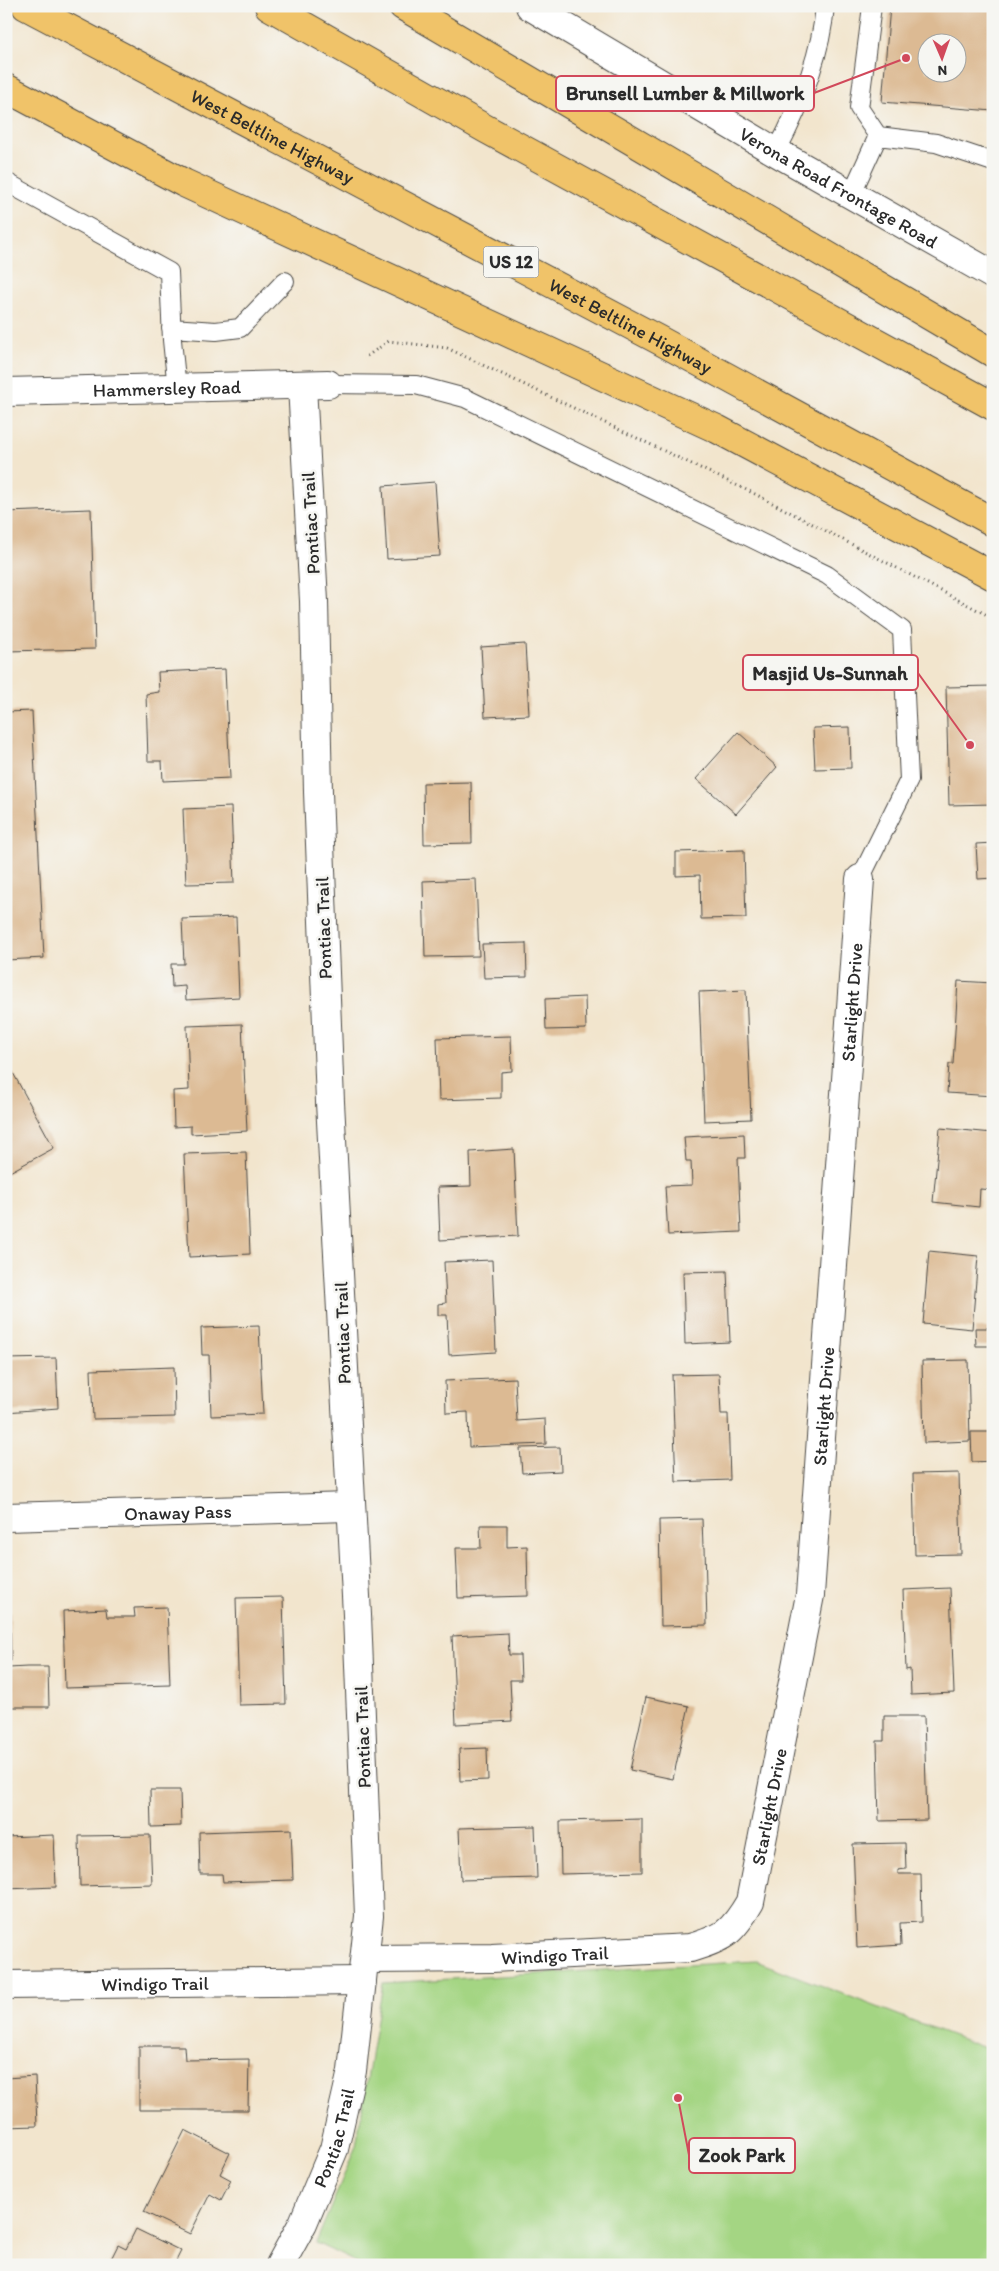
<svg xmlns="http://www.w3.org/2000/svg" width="999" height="2271" font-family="Itim,sans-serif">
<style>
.green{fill:#a4d583;stroke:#688057}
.building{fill:#dcba93;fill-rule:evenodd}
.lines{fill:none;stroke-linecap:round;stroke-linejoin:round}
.service-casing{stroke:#494743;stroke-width:20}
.minor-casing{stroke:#494743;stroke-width:30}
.tertiary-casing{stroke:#494743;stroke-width:30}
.motorway-casing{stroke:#494743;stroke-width:30}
.path{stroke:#494743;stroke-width:3;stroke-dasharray:1 4;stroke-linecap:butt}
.service{stroke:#fff;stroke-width:18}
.minor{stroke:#fff;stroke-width:28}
.tertiary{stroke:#fff;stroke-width:28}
.motorway{stroke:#f0c369;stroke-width:28}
.labels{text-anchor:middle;stroke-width:5;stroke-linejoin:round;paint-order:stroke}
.shield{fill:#f6f6f2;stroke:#686867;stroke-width:1}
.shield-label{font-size:18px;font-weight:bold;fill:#2b2b2b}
.street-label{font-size:19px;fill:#2b2b2b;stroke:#f6f6f2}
.leader{fill:none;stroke:#d1495b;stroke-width:2}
.callout-dot{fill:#d1495b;stroke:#f6f6f2;stroke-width:2}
.callout{fill:#f6f6f2;stroke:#d1495b;stroke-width:2}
.callout-label{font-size:20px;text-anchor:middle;font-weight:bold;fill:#2b2b2b}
</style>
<rect width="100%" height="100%" fill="#f6f6f2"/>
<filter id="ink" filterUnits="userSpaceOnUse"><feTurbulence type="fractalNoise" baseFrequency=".02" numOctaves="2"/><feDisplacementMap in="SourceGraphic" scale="10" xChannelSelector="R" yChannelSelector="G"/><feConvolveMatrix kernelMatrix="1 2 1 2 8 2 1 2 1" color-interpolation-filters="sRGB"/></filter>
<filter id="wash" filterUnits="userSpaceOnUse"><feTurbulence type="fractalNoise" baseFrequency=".0096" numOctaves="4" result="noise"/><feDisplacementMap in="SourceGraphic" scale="20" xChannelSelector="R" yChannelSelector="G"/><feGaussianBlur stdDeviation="1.12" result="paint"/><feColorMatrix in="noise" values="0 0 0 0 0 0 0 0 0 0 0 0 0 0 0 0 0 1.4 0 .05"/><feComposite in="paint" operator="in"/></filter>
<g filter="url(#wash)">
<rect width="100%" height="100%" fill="#f2e5cd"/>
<path class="green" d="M756,1961L993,2051V2265H362L316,2243L356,2146L383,1983Z"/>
<g id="blocks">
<path class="building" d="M890,6H993V111L882,102ZM926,42H956V72H926Z
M435,482L440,556L387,559L383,486Z
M91,509L95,649L6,651V512Z
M525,644L529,715L485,717L481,647Z
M225,669L230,778L163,781L162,761H148L146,694L159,692L158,672Z
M993,686V804L949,805L946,687Z
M32,711L44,958L6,960V712Z
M850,727L851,768L815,769L813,728Z
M738,732L777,767L736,814L696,779Z
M471,782L472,843L424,844L423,783Z
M231,807L234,883L186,884L183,809Z
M993,843V878L978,879L976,844Z
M744,850L746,918L701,919L700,875L676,876V852Z
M476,879L479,956L425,957L423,881Z
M236,917L239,997L186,1000L185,986L172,987L171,964H184L182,919Z
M526,943L527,977L484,978L482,944Z
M958,981L993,983V1096L947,1093L949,1064H953Z
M746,990L751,1119L704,1121L699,992Z
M585,997L586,1029L546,1030L545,999Z
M242,1024L247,1131L191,1134V1126L174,1127L173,1091L189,1090L187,1026Z
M511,1036L512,1071L501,1072V1098L439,1100L437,1038Z
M6,1060L54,1148L6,1174Z
M940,1128L993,1133V1190L980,1189L979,1207L933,1202Z
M744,1134L745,1158H738L741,1232L668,1235L665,1186L692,1185L691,1161H686L684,1137Z
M514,1149L518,1236L440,1240L438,1187L471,1186L470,1152Z
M246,1152L250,1254L189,1257L184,1154Z
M929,1251L978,1256L972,1329L923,1324Z
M492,1260L496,1352L449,1355L447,1315H438V1304L446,1303L444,1262Z
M727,1271L730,1342L685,1344L683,1272Z
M259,1326L263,1414L211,1416L209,1355H202L201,1328Z
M975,1328H993V1346H976Z
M56,1358L58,1408L6,1412V1359Z
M968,1360L970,1441L924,1443L922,1361Z
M174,1367L175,1417L93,1419L91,1370Z
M719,1374L721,1414H728L730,1480L676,1482L672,1375Z
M515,1378L517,1421L545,1419L546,1444L469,1447L468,1412L446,1413L445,1381Z
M971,1432H993V1461L972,1462Z
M560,1447L561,1471L522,1473L520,1448Z
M959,1473L961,1554L915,1555L913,1474Z
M702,1519L703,1547H705L707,1625L661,1626L659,1520Z
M480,1525H507V1547L527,1546L528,1596L458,1598L456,1548H481Z
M950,1588L954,1693L911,1695L910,1669L906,1670L903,1590Z
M283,1597L286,1704L239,1705L236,1598Z
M167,1607L170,1685L65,1688L63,1611L106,1609L107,1617H135L134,1608Z
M6,1610H10L11,1661H6Z
M508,1633L509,1655H520L521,1680H510L512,1721L456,1724L452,1636Z
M27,1667H48L49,1707H10L9,1668Z
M646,1697L689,1706L673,1779L630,1770Z
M884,1716H924L927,1820L879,1821L877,1741H884Z
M487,1748L488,1780L460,1781L459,1749Z
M150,1790H180L181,1826L151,1827Z
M642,1819V1872L561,1874L560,1821Z
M535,1826L537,1878L461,1880L459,1828Z
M291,1829L293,1880L223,1882L222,1874H200L199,1832Z
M54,1835L56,1887L6,1889V1837Z
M150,1835L152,1884L80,1886L79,1836Z
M905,1843L906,1869L898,1870V1874H921L922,1922L900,1923L901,1945L857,1948L853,1844Z
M139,2046H184L185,2060L249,2059L248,2110H139Z
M35,2076L37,2126L6,2127V2078Z
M185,2130L230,2153L220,2174L231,2180L221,2200L210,2194L190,2234L144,2212Z
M136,2229L181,2251L174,2265H108L118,2245L126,2249Z"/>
</g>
</g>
<g filter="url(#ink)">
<use href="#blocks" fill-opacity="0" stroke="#494743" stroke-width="1"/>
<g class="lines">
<g class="service-casing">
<path id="service" d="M872,6L859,108L878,136
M776,152C800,107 821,57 825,6
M6,182L169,272L172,340L177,389
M852,193L878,136L936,143L993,162
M171,328L216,331L240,328L285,281
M328,384L416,385L465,398L827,575L902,630L909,780L860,879"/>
</g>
<g class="minor-casing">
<g id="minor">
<path id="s1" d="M6,392L328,384"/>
<path id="s2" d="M6,1517L349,1507"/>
<path id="s3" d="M366,1959L492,1958L690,1948C724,1938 732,1933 750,1902L810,1595L860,879"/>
<path id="s4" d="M6,1985L362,1981"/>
<path id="s5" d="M280,2265L303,2223L334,2149L352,2071L369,1916L357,1615L330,1102L318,792L314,601L302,386"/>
</g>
</g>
<g class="tertiary-casing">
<g id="tertiary">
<path id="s6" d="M530,6L776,152L993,275"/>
</g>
</g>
<g class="motorway-casing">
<g id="motorway">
<path id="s7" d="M26,6L659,340L993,522"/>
<path d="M269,6L486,129L993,406"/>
<path d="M403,6L993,353"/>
<path d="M6,88L184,183L717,429L993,576"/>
</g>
</g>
<path class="path" d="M367,356L389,341L447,348L755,494L993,618"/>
<use href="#service" class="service"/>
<use href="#minor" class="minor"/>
<use href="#tertiary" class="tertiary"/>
<use href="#motorway" class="motorway"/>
</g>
</g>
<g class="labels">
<rect class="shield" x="483.5" y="246.5" width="55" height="31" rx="4"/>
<g class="shield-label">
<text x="511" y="268">US 12</text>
</g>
<g class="street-label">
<text dy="7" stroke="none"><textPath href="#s7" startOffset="279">West Beltline Highway</textPath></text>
<text dy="7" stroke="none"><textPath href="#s6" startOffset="358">Verona Road Frontage Road</textPath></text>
<text dy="7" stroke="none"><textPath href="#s7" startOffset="684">West Beltline Highway</textPath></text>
<text dy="7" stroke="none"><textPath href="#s1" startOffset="161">Hammersley Road</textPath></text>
<text transform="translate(310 523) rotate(-93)" y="7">Pontiac Trail</text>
<text transform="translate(323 928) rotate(-92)" y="7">Pontiac Trail</text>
<text dy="7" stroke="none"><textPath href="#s3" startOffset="1310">Starlight Drive</textPath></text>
<text transform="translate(342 1333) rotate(-92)" y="7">Pontiac Trail</text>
<text dy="7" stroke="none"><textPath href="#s3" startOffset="905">Starlight Drive</textPath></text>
<text dy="7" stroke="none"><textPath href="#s2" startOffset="172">Onaway Pass</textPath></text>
<text transform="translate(362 1737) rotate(-92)" y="7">Pontiac Trail</text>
<text dy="7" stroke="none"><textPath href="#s3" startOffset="500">Starlight Drive</textPath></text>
<text dy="7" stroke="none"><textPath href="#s3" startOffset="189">Windigo Trail</textPath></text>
<text dy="7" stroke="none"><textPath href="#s4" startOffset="149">Windigo Trail</textPath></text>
<text dy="7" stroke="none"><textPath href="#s5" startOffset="139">Pontiac Trail</textPath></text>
</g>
</g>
<path class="leader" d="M906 58L814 93M970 745L918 673M678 2098L689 2155"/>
<g class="callout-dot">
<circle cx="906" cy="58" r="5"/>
<circle cx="970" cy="745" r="5"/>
<circle cx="678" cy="2098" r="5"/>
</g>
<g class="callout">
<rect x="556" y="76" width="258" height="35" rx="5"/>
<rect x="743" y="655" width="175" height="35" rx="5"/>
<rect x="689" y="2138" width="106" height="35" rx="5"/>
</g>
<g class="callout-label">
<text x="685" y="100">Brunsell Lumber &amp; Millwork</text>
<text x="830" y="680">Masjid Us-Sunnah</text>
<text x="742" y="2162">Zook Park</text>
</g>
<rect width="999" height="2271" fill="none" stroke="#f6f6f2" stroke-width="25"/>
<g transform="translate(942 58) rotate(178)"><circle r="24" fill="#f6f6f2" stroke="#a5a5a2"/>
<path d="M0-4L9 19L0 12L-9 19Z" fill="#d1495b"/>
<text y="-8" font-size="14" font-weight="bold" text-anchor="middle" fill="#2b2b2b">N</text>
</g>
</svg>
